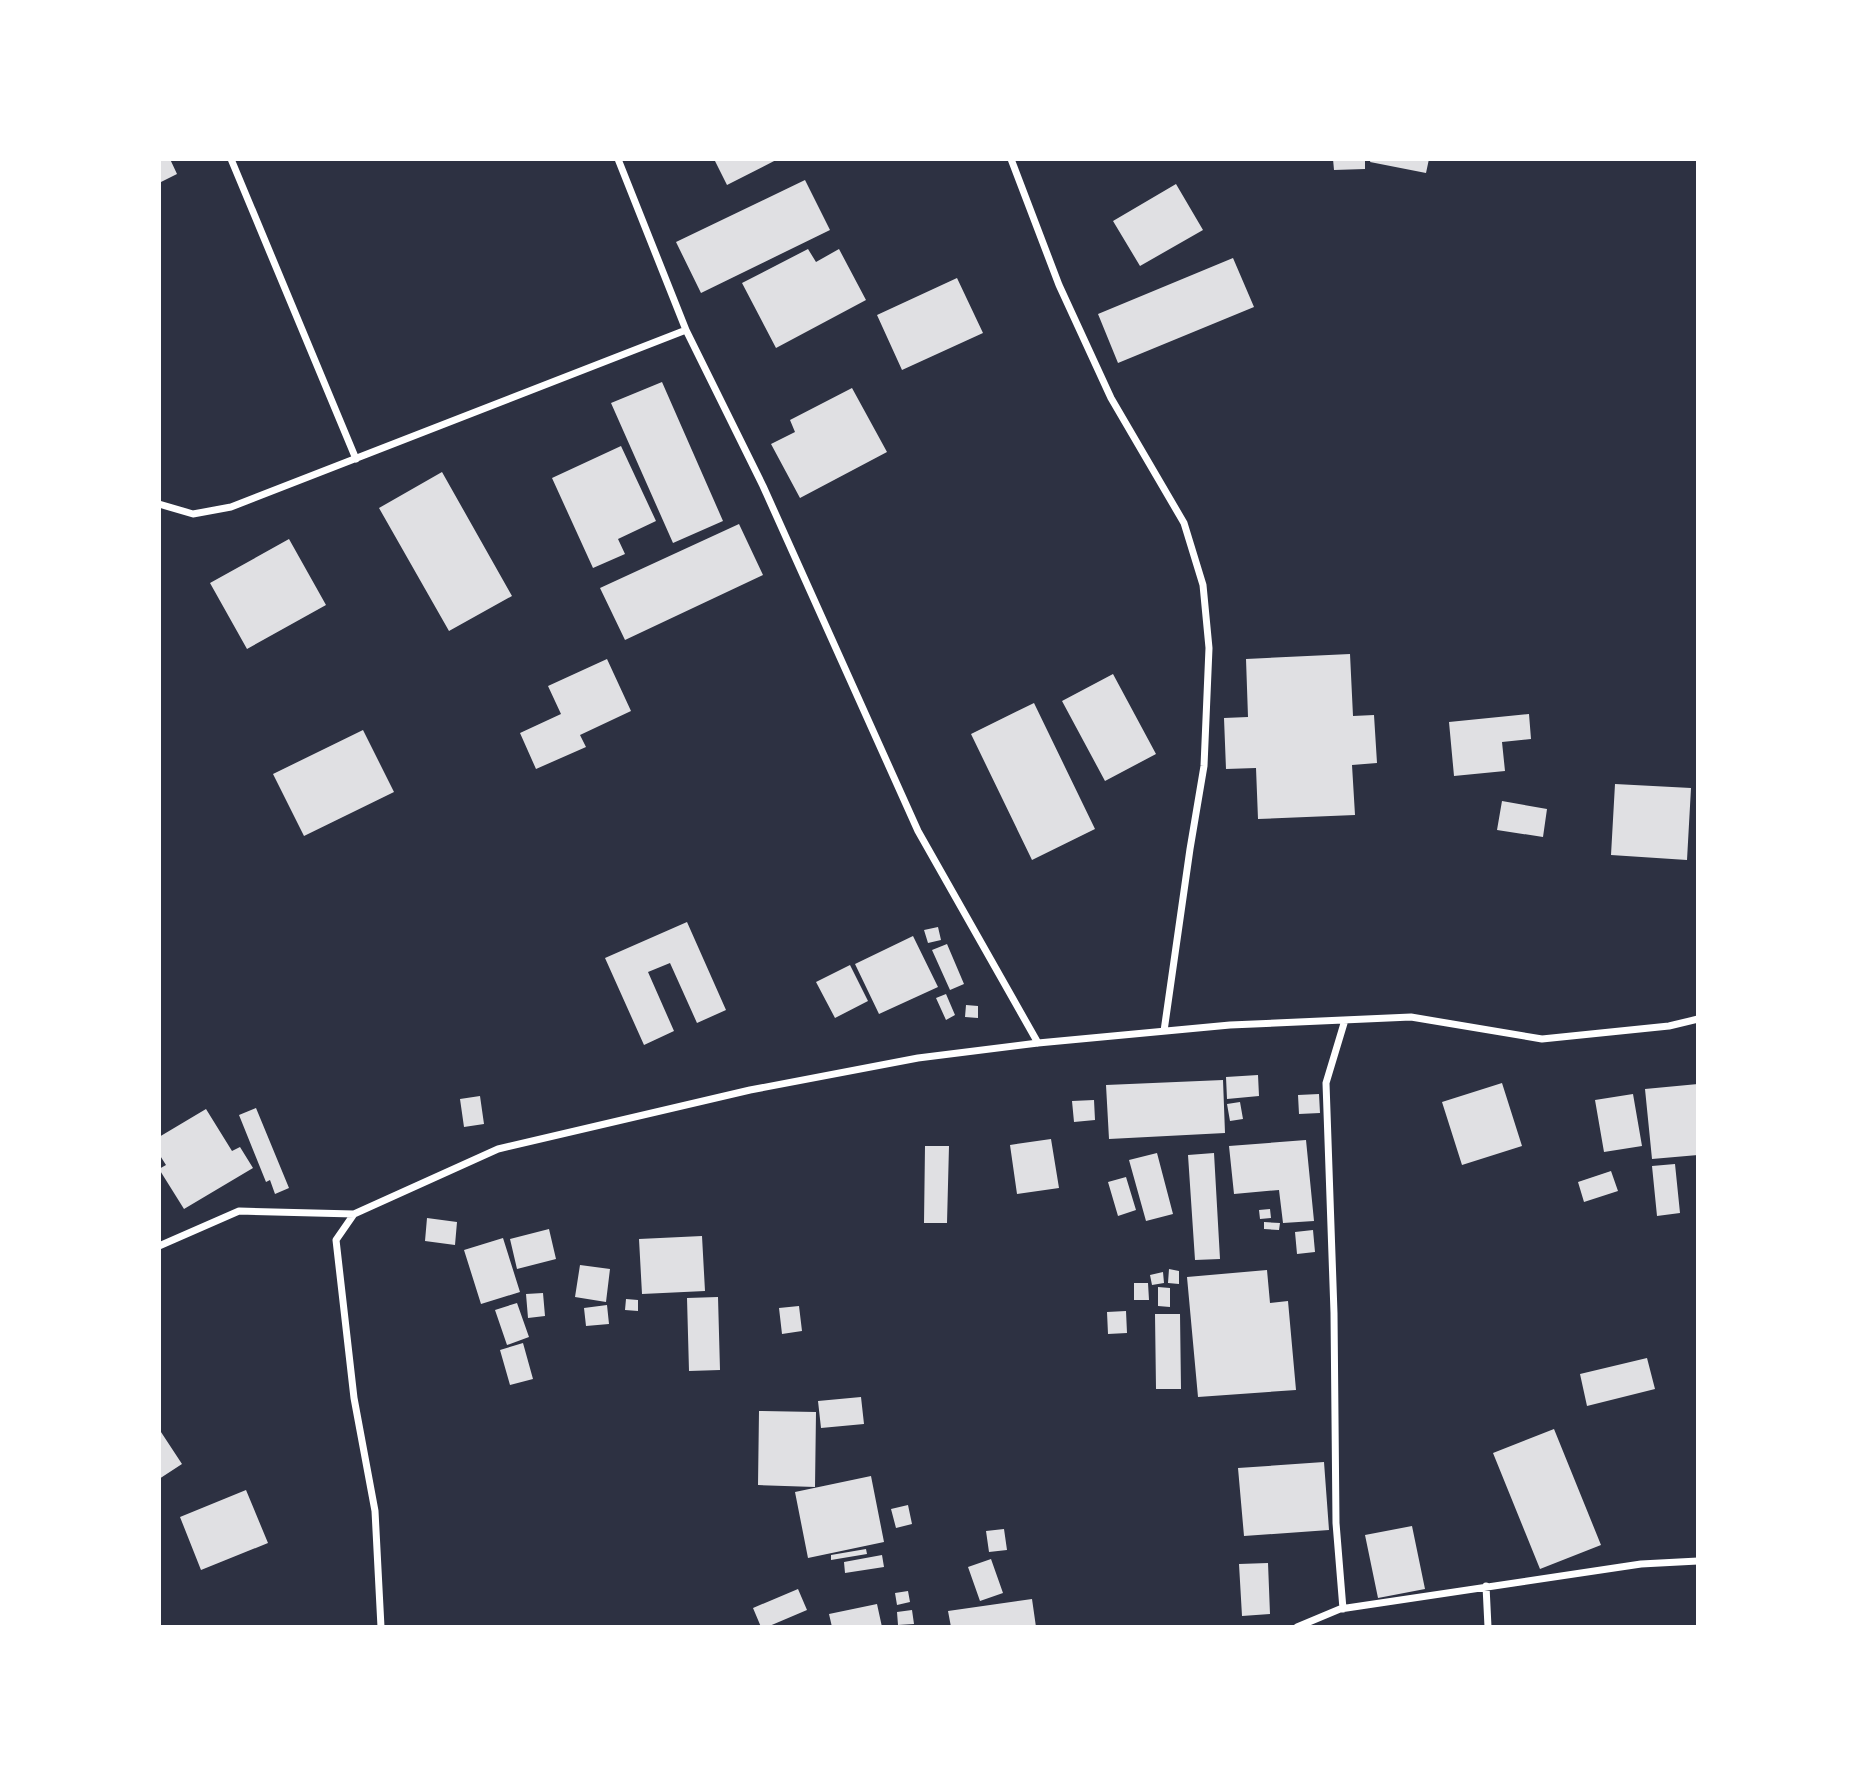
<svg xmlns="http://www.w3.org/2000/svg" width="1857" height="1786" font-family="Mulish,sans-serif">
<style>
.building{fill:#e0e0e3}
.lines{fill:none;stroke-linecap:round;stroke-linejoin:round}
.minor{stroke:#fff;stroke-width:7}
</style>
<rect width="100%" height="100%" fill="#2d3142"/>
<path class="building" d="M159,159H170L177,174L159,183Z
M714,159H778L727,185Z
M1333,159H1365V169L1334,170Z
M1371,159H1429L1426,173L1370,162Z
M805,180L830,230L701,293L676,242Z
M1176,184L1203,230L1140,266L1113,221Z
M808,249L816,262L839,249L866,300L776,348L742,283Z
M1233,258L1254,307L1118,363L1098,314Z
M957,278L983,333L902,370L877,315Z
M662,382L723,521L673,543L611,403Z
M852,388L887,452L800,498L771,444L795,432L790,420Z
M621,446L656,521L618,539L625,554L593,568L552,478Z
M442,472L512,596L449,631L379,508Z
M739,524L763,575L625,640L600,588Z
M289,539L326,605L247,649L210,583Z
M1350,654L1353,716L1374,715L1377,763L1352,765L1355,815L1258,819L1256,768L1226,769L1224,718L1248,717L1246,659Z
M607,659L631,711L580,735L586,747L536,769L520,733L561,714L548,686Z
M1113,674L1156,754L1105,781L1062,701Z
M1034,703L1095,829L1032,860L971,734Z
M1529,714L1531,739L1502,742L1505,771L1454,776L1449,722Z
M363,730L394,792L304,836L273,774Z
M1615,784L1691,788L1687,860L1611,855Z
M1502,801L1547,809L1543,837L1497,830Z
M687,922L726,1010L697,1023L670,963L648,972L674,1031L644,1045L605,958Z
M938,927L941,940L928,943L924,930Z
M913,936L938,987L879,1014L855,964Z
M947,944L964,984L950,990L932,950Z
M850,965L868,1001L835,1018L816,982Z
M946,994L955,1015L946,1020L936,998Z
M966,1005L978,1006V1018L965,1017Z
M1258,1075L1259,1096L1227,1099L1226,1077Z
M1223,1080L1225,1133L1109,1139L1106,1085Z
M1502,1083L1522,1146L1462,1165L1442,1102Z
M1698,1084V1155L1652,1159L1645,1089Z
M1319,1094L1320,1113L1299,1114L1298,1095Z
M1633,1094L1642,1146L1604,1152L1595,1100Z
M480,1096L484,1124L464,1127L460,1099Z
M1094,1100L1095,1120L1074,1122L1072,1101Z
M1240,1102L1243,1119L1230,1121L1227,1104Z
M256,1108L289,1188L275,1194L270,1180L266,1182L239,1115Z
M206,1109L232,1151L240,1147L253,1168L184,1209L159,1169L166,1165L159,1154V1137Z
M1051,1139L1059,1188L1017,1194L1010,1145Z
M1306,1140L1314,1221L1283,1223L1279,1190L1234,1194L1229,1146Z
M925,1146H949L947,1223H924Z
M1157,1153L1173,1214L1146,1221L1129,1160Z
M1214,1153L1220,1259L1195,1260L1188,1155Z
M1675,1164L1680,1213L1657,1216L1652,1166Z
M1611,1171L1618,1191L1584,1202L1578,1182Z
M1126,1177L1136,1210L1118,1216L1108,1182Z
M1270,1209L1271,1218L1260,1219L1259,1210Z
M427,1218L457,1222L455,1245L425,1241Z
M1264,1222L1280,1223L1279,1230L1264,1229Z
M549,1229L556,1259L517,1269L510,1239Z
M1313,1230L1315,1252L1297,1254L1295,1232Z
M702,1236L705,1291L642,1294L639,1239Z
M503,1238L520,1292L481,1304L464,1250Z
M580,1265L610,1269L606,1302L575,1297Z
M1169,1269L1179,1271V1284L1168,1283Z
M1267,1270L1270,1303L1288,1301L1296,1390L1198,1397L1187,1277Z
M1163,1272L1164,1283L1152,1285L1150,1275Z
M1134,1283H1148L1149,1300H1134Z
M1158,1287L1170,1288V1307L1158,1306Z
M543,1293L545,1316L528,1318L526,1294Z
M718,1297L720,1370L689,1371L687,1298Z
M626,1299L638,1300V1311L625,1310Z
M517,1303L529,1337L507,1345L495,1310Z
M607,1305L609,1324L586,1326L584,1308Z
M799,1306L802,1331L782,1334L779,1308Z
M1126,1311L1127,1333L1108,1334L1107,1312Z
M1155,1314H1180L1181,1389H1156Z
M523,1343L533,1379L510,1385L500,1350Z
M1647,1358L1655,1389L1587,1406L1580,1374Z
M861,1397L864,1424L821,1428L818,1401Z
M759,1411L816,1412L815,1487L758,1485Z
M159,1429L182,1464L159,1479Z
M1554,1429L1601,1545L1540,1569L1493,1453Z
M1324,1462L1329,1530L1244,1536L1238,1468Z
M871,1476L884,1542L808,1558L795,1492Z
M246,1490L268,1543L201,1570L180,1517Z
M908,1505L912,1524L896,1528L891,1509Z
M1412,1526L1425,1589L1378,1598L1365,1535Z
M1004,1529L1007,1550L989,1552L986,1531Z
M866,1549L867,1554L831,1560V1555Z
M882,1555L884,1567L845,1573L844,1562Z
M991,1559L1003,1593L980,1601L968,1567Z
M1268,1563L1270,1614L1242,1616L1239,1564Z
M798,1589L807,1610L767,1627H761L753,1608Z
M908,1591L910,1602L897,1605L895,1593Z
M1032,1599L1036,1627H951L948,1611Z
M877,1604L882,1627H832L829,1614Z
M912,1610L914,1624L898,1625L897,1612Z"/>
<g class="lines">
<path class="minor" d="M231,159L356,459
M618,159L686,330L763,486L918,831L1038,1043
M1011,159L1059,285L1111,398L1184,523L1203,585L1209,648L1204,766L1190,849L1164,1031
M159,504L193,514L231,507L686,330
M354,1214L336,1240L354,1398L375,1511L381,1627
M159,1246L239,1211L354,1214L498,1149L750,1090L918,1058L1038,1043L1230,1025L1411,1017L1542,1039L1669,1026L1698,1019
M1486,1586L1488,1627
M1343,1609L1336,1523L1334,1313L1326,1083L1345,1020
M1297,1627L1340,1609L1641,1564L1698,1561"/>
</g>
<rect width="1857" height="1786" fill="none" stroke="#ffffff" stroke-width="322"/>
</svg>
